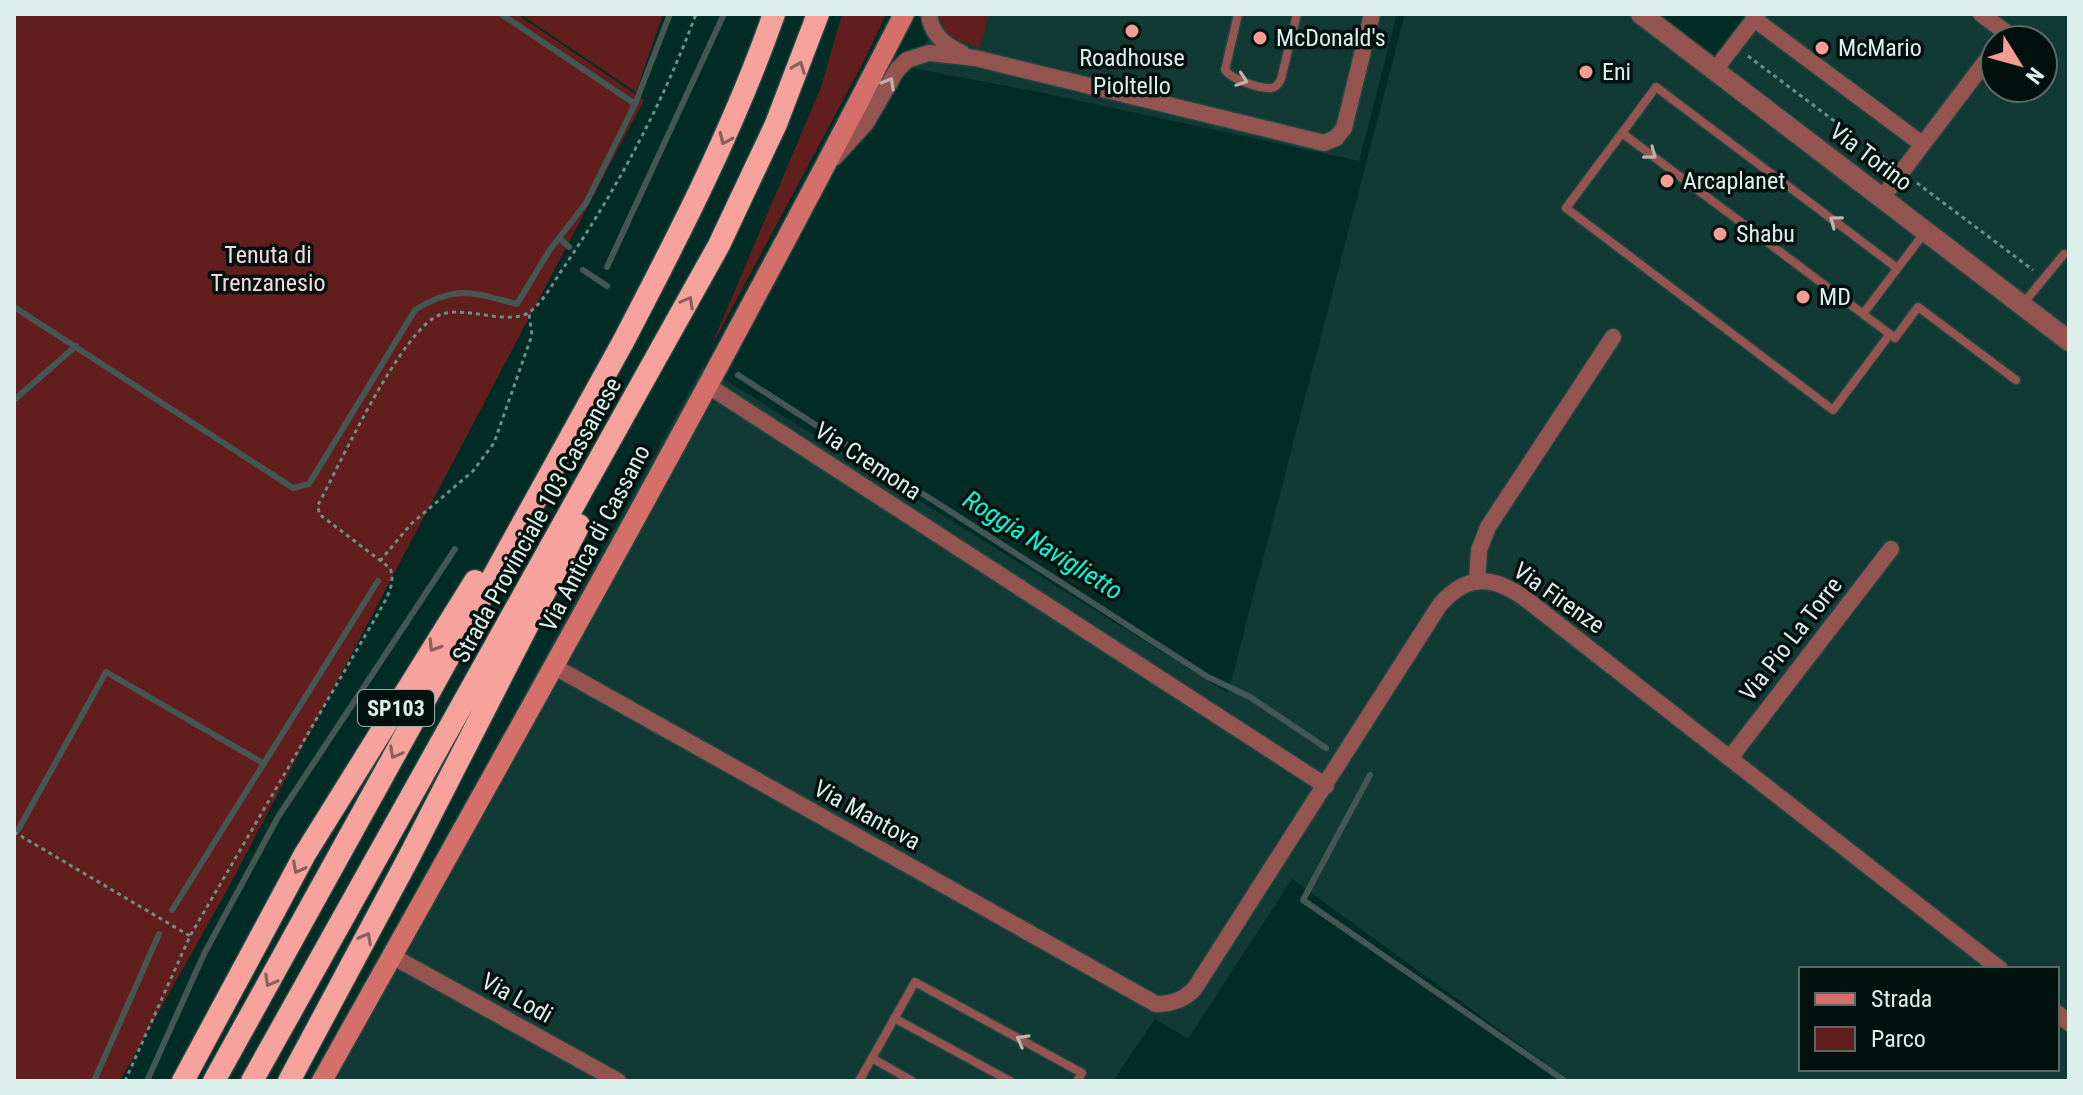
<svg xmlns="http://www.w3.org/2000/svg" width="2083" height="1095" font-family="'Roboto Condensed',sans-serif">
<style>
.built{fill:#123a34;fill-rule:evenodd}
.green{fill:#611e1d}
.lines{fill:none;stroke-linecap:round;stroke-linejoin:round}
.stream{stroke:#445752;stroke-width:6}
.service-casing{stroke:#204741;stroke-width:11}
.minor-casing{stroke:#204741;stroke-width:19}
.tertiary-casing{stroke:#204741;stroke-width:23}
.secondary-casing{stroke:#204741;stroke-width:23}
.trunk-casing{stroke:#204741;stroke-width:25}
.path{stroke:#6e8e88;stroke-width:3;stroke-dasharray:4 4;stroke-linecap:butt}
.service{stroke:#945551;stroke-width:8}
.minor{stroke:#945551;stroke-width:16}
.tertiary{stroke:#945551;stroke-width:20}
.secondary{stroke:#d46f69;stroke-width:20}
.trunk{stroke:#f7a29c;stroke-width:22}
.oneway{stroke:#89615c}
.oneway2{stroke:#bfb2ad}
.poi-dot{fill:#f59c95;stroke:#03110e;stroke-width:3}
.labels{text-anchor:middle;stroke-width:7;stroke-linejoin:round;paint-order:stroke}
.shield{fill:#03110e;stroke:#9aada9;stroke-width:2}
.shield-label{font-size:22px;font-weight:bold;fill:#dbf0eb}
.poi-label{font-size:24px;fill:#dbf0eb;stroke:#03110e;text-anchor:start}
.street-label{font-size:24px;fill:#dbf0eb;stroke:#03110e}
.park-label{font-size:24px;fill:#f7dad7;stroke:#03110e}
.water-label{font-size:26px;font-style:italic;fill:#08f8da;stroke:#03110e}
</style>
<rect width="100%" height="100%" fill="#012c25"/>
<path class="built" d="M943,14H1397L1359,161L1039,92L911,68Z
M1405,14H1641L1714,70L1758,14H2069V1081H1570L1292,879L1188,1039L1155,1019L1113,1081H309L461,811L703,366L1228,693ZM1995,40H2043V88H1995ZM1801,969H2057V1069H1801Z"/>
<path class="green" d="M14,14H517L644,100L226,892L120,1081H14Z
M520,14H663L636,92Z
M842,14H886L864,61L710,349L821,87Z
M937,14H989L980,48C961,41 940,37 937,14Z"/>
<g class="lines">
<path class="stream" d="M501,14L635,104L633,107
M559,238L569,247
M607,267L724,14
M583,270L607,286
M14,307L293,488L309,484L415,310C456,284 473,293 517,304L549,251L586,203L635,104L670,14
M738,375L1208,677L1250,697L1326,748
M14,400L76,346
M1370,775L1303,900L1565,1081
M18,830L106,672L263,763
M172,910L378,581
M94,1081L159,934
M147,1081L204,954L278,817L455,549"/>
<g class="service-casing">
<path id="service" d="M1238,14L1225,70C1231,79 1260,89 1271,88C1277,87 1278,84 1281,79L1297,14
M1622,133L1566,208L1833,410L1890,334
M1925,232L1863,314L1895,338L1918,307L2016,380
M2022,305L2064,254
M1863,314L1622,133L1656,87L1897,268
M894,1018L1010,1081
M872,1058L912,1081
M859,1081L915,982L1082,1073L1077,1081"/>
</g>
<g class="minor-casing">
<path id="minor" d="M929,14C931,34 944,45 962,53
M1981,14L2007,33L2002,40
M1754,19L1922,144
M1715,70L1758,14
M835,157L866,123L897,70L907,60L929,53L975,58L1324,143L1336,138L1344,128L1372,14
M1882,198L1995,49
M707,385L1326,786
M1477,582L1479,550L1488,527L1613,337
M555,667L1156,1004C1172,1004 1184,1000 1195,988L1439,606C1467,572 1495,576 1527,600L2000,969
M1730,758L1891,549
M392,956L618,1081
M2057,1013L2069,1023"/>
</g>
<g class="tertiary-casing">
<path id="tertiary" d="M1641,14L2069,341"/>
</g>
<g class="secondary-casing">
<path id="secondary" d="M322,1081C520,728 719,374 904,14"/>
</g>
<g class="trunk-casing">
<path id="trunk" d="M183,1081L305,854L475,581
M214,1081L623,342C679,235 734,128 774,14
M252,1081L719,245L776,124L818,14
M289,1081L408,859L579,525"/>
</g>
<path class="path" d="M1748,56L1889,162
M1917,183L2033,270
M380,561L411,524L473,471L494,443L532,335L529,314
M14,832L190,936
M125,1081L190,936L376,617C384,602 397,585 390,568L319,514L318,505C339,466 403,325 442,314C469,306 510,327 531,311C545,300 554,281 564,267C617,189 663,103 696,14"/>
<use href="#service" class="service"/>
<use href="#minor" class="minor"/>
<use href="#tertiary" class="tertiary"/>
<use href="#secondary" class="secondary"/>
<use href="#trunk" class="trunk"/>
</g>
<defs><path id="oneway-chevron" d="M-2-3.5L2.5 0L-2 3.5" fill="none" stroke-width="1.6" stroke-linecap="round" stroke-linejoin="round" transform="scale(2)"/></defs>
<g class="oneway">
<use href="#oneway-chevron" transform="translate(799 67) rotate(-69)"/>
<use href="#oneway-chevron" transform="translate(725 139) rotate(114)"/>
<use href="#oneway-chevron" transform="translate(688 302) rotate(-61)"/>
<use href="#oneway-chevron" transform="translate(434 646) rotate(122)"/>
<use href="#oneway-chevron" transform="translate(395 753) rotate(119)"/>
<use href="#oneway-chevron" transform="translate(298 868) rotate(118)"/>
<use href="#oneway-chevron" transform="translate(366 938) rotate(-62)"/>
<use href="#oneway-chevron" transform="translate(270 981) rotate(119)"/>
</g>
<g class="oneway2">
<use href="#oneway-chevron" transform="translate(1242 80) rotate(19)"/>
<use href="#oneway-chevron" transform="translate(889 83) rotate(-60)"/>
<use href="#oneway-chevron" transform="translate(1651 154) rotate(37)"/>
<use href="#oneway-chevron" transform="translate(1835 221) rotate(-143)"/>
<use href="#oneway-chevron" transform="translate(1022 1040) rotate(-151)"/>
</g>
<g class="poi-dot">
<circle cx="1132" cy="31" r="8"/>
<circle cx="1260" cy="38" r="8"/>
<circle cx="1822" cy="48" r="8"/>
<circle cx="1586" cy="72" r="8"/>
<circle cx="1667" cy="181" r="8"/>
<circle cx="1720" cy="234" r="8"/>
<circle cx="1803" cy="297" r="8"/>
</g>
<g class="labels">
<rect class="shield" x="358" y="690" width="76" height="36" rx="6"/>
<g class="shield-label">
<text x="396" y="716">SP103</text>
</g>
<g class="poi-label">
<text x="1276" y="46">McDonald's</text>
<text x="1838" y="56">McMario</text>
<text x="1132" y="66" text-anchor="middle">Roadhouse<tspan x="1132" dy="28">Pioltello</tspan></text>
<text x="1602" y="80">Eni</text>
<text x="1683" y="189">Arcaplanet</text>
<text x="1736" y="242">Shabu</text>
<text x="1819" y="305">MD</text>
</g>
<g class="street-label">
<text transform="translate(1871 157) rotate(37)" y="8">Via Torino</text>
<text transform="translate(868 461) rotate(33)" y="8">Via Cremona</text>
<text transform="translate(537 520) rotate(-61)" y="8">Strada Provinciale 103 Cassanese</text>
<text transform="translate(595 538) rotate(-62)" y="8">Via Antica di Cassano</text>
<text transform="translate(1559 598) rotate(35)" y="8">Via Firenze</text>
<text transform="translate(1791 639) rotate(-52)" y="8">Via Pio La Torre</text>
<text transform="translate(867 815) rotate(29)" y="8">Via Mantova</text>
<text transform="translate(517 998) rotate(29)" y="8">Via Lodi</text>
</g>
<g class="park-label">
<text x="268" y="263">Tenuta di<tspan x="268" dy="28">Trenzanesio</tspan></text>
</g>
<g class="water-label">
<text transform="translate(1043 545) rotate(32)" y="9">Roggia Naviglietto</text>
</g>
</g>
<rect width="2083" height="1095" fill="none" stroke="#dbf0eb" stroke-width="32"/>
<rect x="1799" y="967" width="260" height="104" fill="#03110e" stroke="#596a66" stroke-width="2"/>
<rect x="1815" y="993" width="40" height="12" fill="#d46f69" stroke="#596a66" stroke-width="2"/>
<text x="1871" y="1007" font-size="24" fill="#dbf0eb">Strada</text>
<rect x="1815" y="1027" width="40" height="24" fill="#611e1d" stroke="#596a66" stroke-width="2"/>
<text x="1871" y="1047" font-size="24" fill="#dbf0eb">Parco</text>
<g transform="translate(2019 64) rotate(127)"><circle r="38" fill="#03110e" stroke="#596a66" stroke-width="2"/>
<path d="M0-6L14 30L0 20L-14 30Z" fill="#f59c95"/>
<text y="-12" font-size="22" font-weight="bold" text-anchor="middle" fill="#dbf0eb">N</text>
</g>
</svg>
